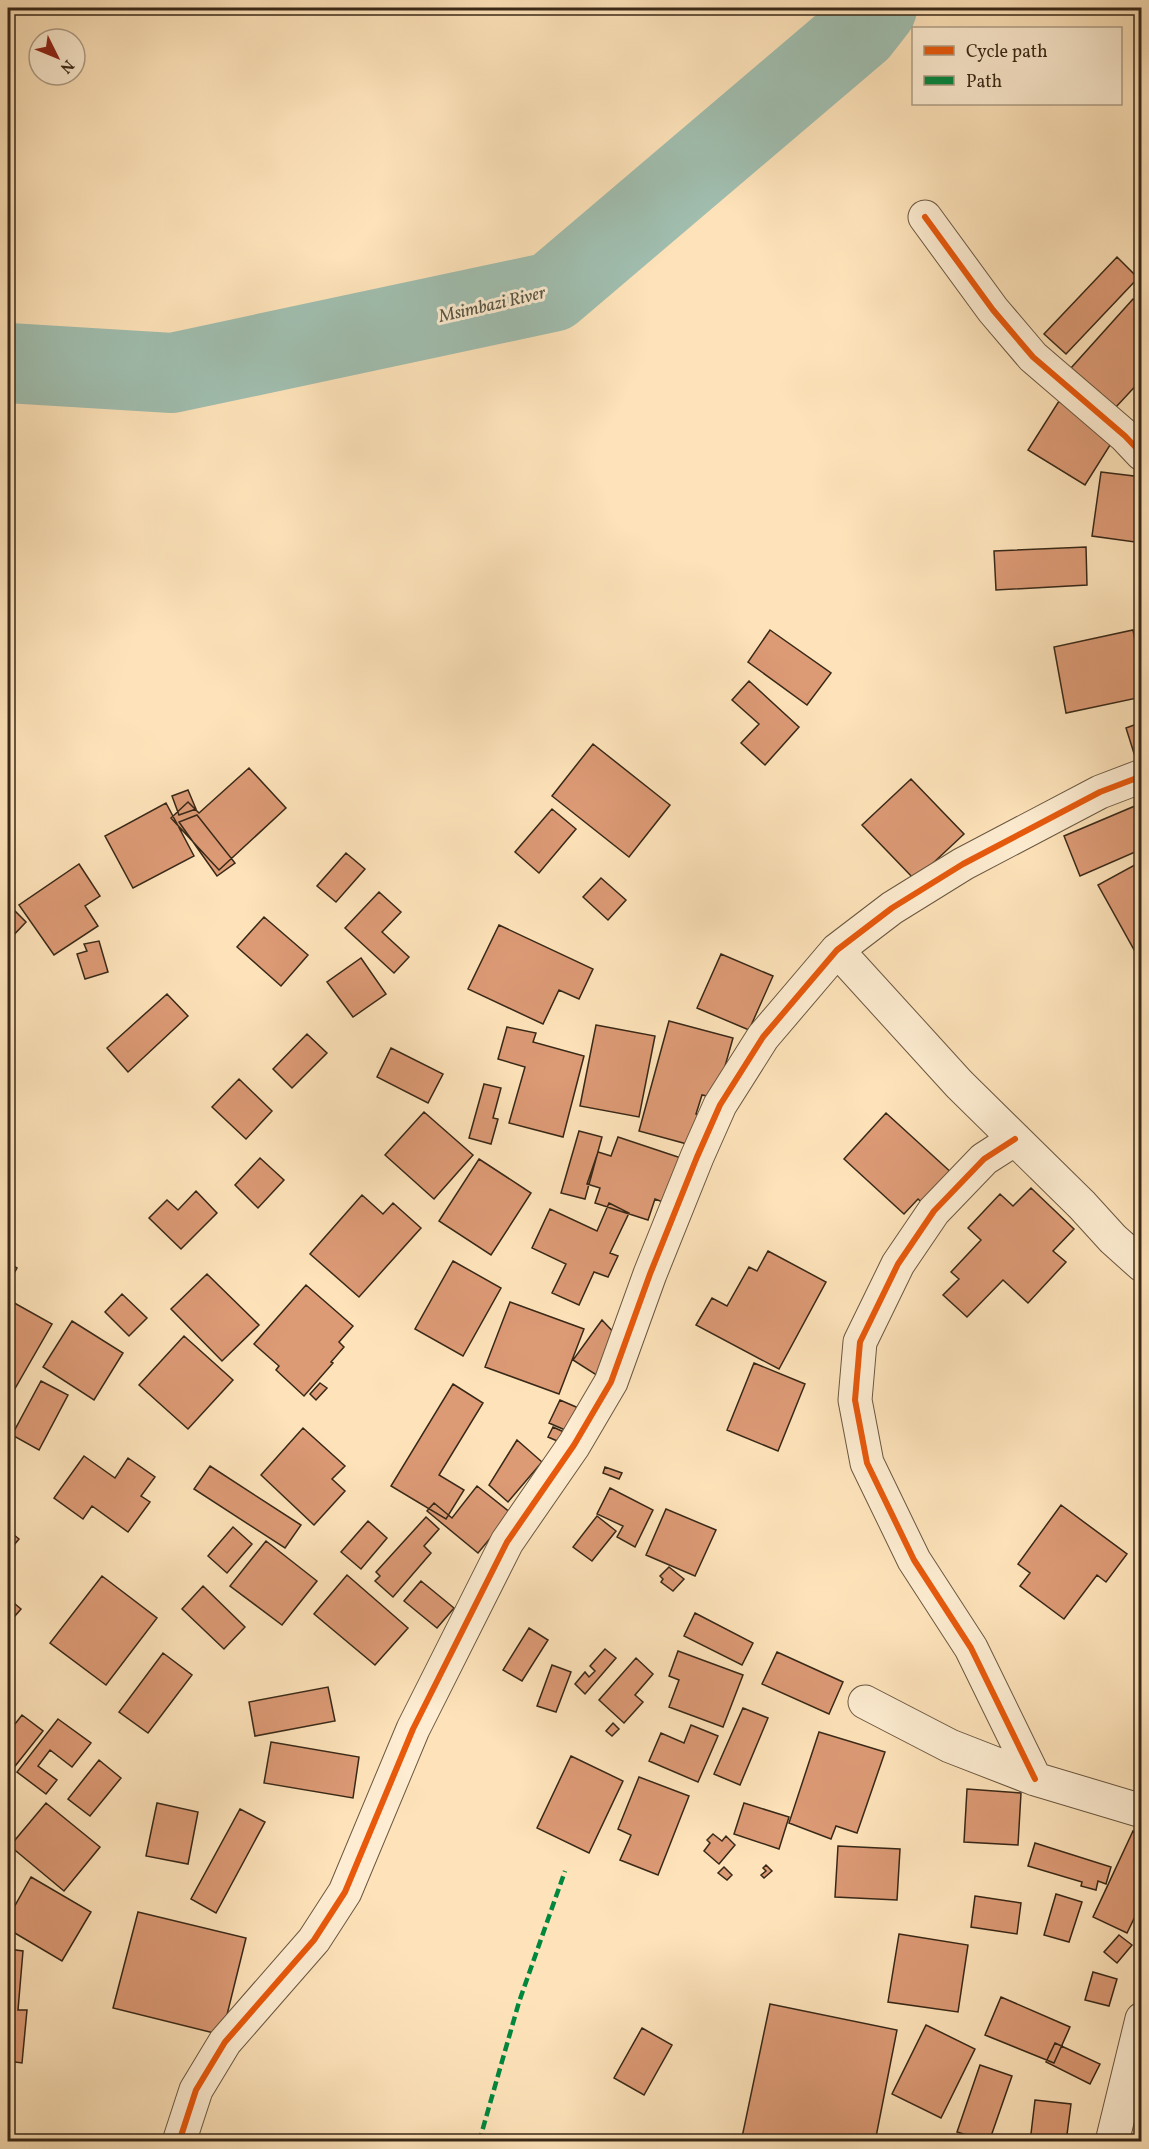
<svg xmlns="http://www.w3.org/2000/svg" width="1149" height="2149" font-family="Vollkorn,serif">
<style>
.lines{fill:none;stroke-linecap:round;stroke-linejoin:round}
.river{stroke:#a0beaf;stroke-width:80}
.building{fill:#dc9a75;stroke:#382817;stroke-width:1.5}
.street-casing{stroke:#6a5740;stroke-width:35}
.street{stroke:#feedd2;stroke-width:33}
.quiet{stroke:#00873e;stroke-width:4.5;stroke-dasharray:9 4.5;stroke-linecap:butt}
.cycleway-casing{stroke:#feedd2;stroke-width:10}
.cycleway{stroke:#e8590c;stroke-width:6}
.labels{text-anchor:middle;stroke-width:6;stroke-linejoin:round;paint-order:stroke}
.water-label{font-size:18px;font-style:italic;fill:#575545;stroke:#feedd2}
</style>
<rect width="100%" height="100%" fill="#fee3ba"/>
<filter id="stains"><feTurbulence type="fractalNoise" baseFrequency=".00333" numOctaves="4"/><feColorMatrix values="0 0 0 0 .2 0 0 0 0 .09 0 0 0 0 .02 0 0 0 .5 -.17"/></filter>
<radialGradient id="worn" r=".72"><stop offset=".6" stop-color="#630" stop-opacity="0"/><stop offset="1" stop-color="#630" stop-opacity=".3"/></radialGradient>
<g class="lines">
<path class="river" d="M8,363L172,373L552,292L859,31L877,8"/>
</g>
<path class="building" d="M1117,257L1138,278L1066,354L1044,334Z
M1133,299L1142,306V379L1116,407L1071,368Z
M1059,401L1112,442L1085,485L1028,450Z
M1101,472L1142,477V543L1092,536Z
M1086,547L1087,585L996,590L994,551Z
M770,630L831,673L807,705L748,662Z
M1133,630L1142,674V697L1066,713L1054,647Z
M749,681L799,727L765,765L741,743L759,724L732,700Z
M1142,722V765L1138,766L1126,728Z
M593,744L670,805L629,857L552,796Z
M249,768L286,808L219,870L171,818L188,802L199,813Z
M911,779L964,834L915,880L862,825Z
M188,790L196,809L179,815L172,796Z
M166,803L194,856L133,888L105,836Z
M1142,803V849L1080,876L1064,836Z
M552,809L576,829L539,873L515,852Z
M197,815L235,863L217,876L179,822Z
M346,853L365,869L336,902L317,886Z
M1142,861V964L1098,885Z
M79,864L100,896L85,906L98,926L54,955L19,905Z
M601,878L626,900L608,920L583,897Z
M379,892L401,912L382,932L409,957L394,973L345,928Z
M10,906L26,922L8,941V908Z
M264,917L308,955L281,986L237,947Z
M499,925L593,969L579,999L559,990L543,1024L468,989Z
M99,941L108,972L85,979L77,954L87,951L84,944Z
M721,954L773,976L749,1030L697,1008Z
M361,958L386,994L353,1017L327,982Z
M167,994L188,1016L128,1072L107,1048Z
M669,1021L733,1038L716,1098L702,1095L696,1114L707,1117L698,1147L639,1131Z
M596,1025L655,1036L639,1117L580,1106Z
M507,1027L536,1033L533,1042L584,1056L563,1137L509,1123L525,1067L498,1059Z
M307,1034L327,1053L292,1088L273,1069Z
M391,1048L443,1074L428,1103L377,1077Z
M239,1079L272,1111L246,1139L212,1107Z
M484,1084L501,1088L493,1118L498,1119L491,1144L469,1138Z
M424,1112L473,1155L434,1199L385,1155Z
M886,1113L954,1175L926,1206L918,1199L904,1214L844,1159Z
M579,1131L602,1137L585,1199L561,1193Z
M618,1137L684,1159L668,1204L655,1199L648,1220L595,1203L600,1188L587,1184L598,1152L611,1156Z
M260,1158L284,1180L258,1208L235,1185Z
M479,1159L531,1193L491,1255L439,1221Z
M1031,1188L1074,1229L1053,1251L1066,1262L1028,1303L1003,1280L967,1317L943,1295L959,1279L951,1272L981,1240L968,1228L1000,1194L1013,1206Z
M196,1191L217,1213L181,1249L149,1218L167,1200L178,1210Z
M362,1195L383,1214L393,1203L421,1228L359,1297L310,1254Z
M609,1203L629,1213L610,1253L618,1256L608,1277L594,1272L579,1305L552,1293L566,1264L532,1248L550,1209L597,1231Z
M768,1251L826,1282L779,1369L696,1325L712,1298L727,1306L749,1267L757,1271Z
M453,1261L501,1288L463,1356L415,1329Z
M8,1262L17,1268L8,1284Z
M207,1274L259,1325L222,1361L171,1309Z
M306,1285L353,1326L339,1342L344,1347L331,1362L333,1363L304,1396L276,1370L279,1366L254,1344Z
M122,1294L147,1318L129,1336L105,1312Z
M9,1300L52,1324L13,1392L8,1389Z
M510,1302L584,1329L559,1394L485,1367Z
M602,1320L617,1336L598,1376L573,1360Z
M72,1321L123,1353L94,1400L43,1367Z
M184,1336L233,1380L188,1429L139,1385Z
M754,1363L805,1384L778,1451L727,1430Z
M41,1381L68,1395L39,1450L12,1435Z
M320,1383L327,1388L316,1400L310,1394Z
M453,1384L483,1403L439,1475L464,1490L446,1519L391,1486Z
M560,1400L583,1410L572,1433L549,1423Z
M553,1427L566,1433L562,1443L548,1437Z
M303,1428L345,1466L332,1479L345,1491L314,1525L261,1475Z
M517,1440L542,1462L508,1502L489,1485Z
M84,1456L115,1478L128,1458L155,1477L141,1496L150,1502L128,1532L92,1506L83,1519L54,1498Z
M210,1466L301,1525L285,1548L194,1489Z
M605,1467L622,1473L619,1479L603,1473Z
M477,1486L511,1513L478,1553L427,1511L434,1503L452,1518Z
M610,1488L653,1510L635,1547L617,1537L623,1526L597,1514Z
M1061,1505L1127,1554L1106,1582L1097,1575L1064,1619L1020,1586L1030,1573L1018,1564Z
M666,1509L716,1530L695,1576L646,1555Z
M597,1516L616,1531L592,1561L573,1547Z
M426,1517L439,1529L424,1546L431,1553L393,1597L375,1581L380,1576L376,1572Z
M368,1521L387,1538L361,1569L341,1552Z
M233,1527L252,1544L227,1573L208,1556Z
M8,1530L19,1539L8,1552Z
M266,1541L317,1581L282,1625L230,1586Z
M669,1567L684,1579L673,1591L661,1582L663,1579L660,1576Z
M347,1575L408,1628L375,1665L314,1614Z
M102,1576L157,1618L106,1685L50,1643Z
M421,1581L454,1608L437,1628L404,1601Z
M203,1586L245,1627L224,1649L182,1609Z
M8,1598L21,1609L8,1624Z
M695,1613L753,1643L742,1665L684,1636Z
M529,1628L548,1640L522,1681L503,1670Z
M605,1649L616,1658L585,1694L575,1684L585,1672L589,1677L595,1671L590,1666Z
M678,1651L743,1675L723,1727L669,1707L679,1680L669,1676Z
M777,1652L843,1682L829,1714L762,1684Z
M163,1653L192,1675L148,1733L119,1712Z
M636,1658L653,1674L635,1695L643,1702L624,1723L599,1700Z
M552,1665L571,1672L556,1712L537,1706Z
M328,1687L335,1721L255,1736L249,1702Z
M743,1708L768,1718L740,1785L714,1774Z
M22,1715L43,1731L8,1775V1733Z
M58,1719L91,1743L72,1767L50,1750L38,1766L57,1780L46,1794L17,1772Z
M613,1723L619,1729L612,1736L606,1731Z
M691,1725L718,1736L698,1782L649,1761L661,1733L684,1743Z
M819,1732L885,1752L857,1833L836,1826L831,1839L789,1823Z
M271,1742L359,1757L353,1798L264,1783Z
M571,1756L623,1781L589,1853L537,1828Z
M99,1760L121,1778L90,1816L68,1799Z
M639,1777L689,1796L658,1875L620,1860L631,1835L618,1829Z
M967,1789L1021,1793L1018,1845L964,1842Z
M46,1803L100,1847L64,1891L10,1846Z
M157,1803L198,1812L188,1864L146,1856Z
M744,1803L789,1817L779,1849L734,1834Z
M240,1809L265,1822L216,1913L191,1899Z
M1133,1831L1142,1835V1902L1127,1933L1093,1917Z
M713,1834L722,1841L726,1836L735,1845L719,1864L704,1851L710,1843L707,1840Z
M1035,1843L1111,1867L1106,1884L1098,1881L1096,1890L1081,1886L1082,1882L1028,1866Z
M838,1846L900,1849L897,1900L835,1897Z
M766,1865L772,1871L764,1878L761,1875L766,1871L763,1868Z
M724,1867L732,1875L727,1880L718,1873Z
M31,1877L91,1912L62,1961L8,1929V1918Z
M1056,1894L1082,1902L1069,1942L1044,1935Z
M975,1896L1021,1903L1017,1934L971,1927Z
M138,1912L246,1938L222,2035L113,2008Z
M899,1934L968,1945L958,2012L888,2002Z
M1119,1935L1132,1945L1117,1963L1104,1952Z
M8,1949L23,1951L18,2010H27L22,2063L8,2061Z
M1093,1972L1117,1979L1109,2006L1085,2000Z
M1001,1997L1070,2027L1054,2063L985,2035Z
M770,2004L897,2030L875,2142H741Z
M926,2025L975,2049L941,2118L892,2094Z
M642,2028L672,2045L644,2095L614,2078Z
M1055,2043L1100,2064L1090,2084L1046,2062Z
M980,2065L1012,2076L989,2142L957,2132Z
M1035,2100L1071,2104L1066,2142H1030Z"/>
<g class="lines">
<g class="street-casing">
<path id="street" d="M925,217L993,310L1033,357L1125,436L1142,454
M837,950L959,1084L1082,1205L1113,1239L1142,1265
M1015,1139L984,1159L934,1211L898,1264L860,1342L855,1400L867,1463L914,1560L971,1648L1035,1779
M865,1702L950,1746L1035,1779L1142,1811
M179,2142L196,2090L225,2042L314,1940L345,1892L413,1729L507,1542L574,1445L611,1382L650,1274L697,1157L720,1105L763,1037L837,950L892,908L963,864L1100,792L1142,776
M1112,2142L1142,2019"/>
</g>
<use href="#street" class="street"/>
<path class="quiet" d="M479,2142L519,2002L565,1871"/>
<g class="cycleway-casing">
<path id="cycleway" d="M925,217L993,310L1033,357L1125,436L1142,454
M1015,1139L984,1159L934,1211L898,1264L860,1342L855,1400L867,1463L914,1560L971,1648L1035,1779
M179,2142L196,2090L225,2042L314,1940L345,1892L413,1729L507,1542L574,1445L611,1382L650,1274L697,1157L720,1105L763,1037L837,950L892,908L963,864L1100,792L1142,776"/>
</g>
<use href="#cycleway" class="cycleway"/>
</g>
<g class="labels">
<g class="water-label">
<text transform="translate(492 304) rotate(-13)" y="6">Msimbazi River</text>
</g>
</g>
<rect width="1149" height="2149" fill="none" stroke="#fee3ba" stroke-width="30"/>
<rect x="9" y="9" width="1131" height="2131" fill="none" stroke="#382817" stroke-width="3"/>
<rect x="15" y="15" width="1119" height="2119" fill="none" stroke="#382817" stroke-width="1.5"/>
<rect x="912" y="27" width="210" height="78" fill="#feedd2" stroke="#af9e87" stroke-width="1.5"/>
<rect x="924" y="46" width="30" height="9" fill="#e8590c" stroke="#af9e87" stroke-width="1.5"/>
<text x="966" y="57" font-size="18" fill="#382817">Cycle path</text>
<rect x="924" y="76" width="30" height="9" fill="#00873e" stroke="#af9e87" stroke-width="1.5"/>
<text x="966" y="87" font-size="18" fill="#382817">Path</text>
<g transform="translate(57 57) rotate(133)"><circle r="28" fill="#feedd2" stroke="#af9e87" stroke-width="1.5"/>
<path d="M0-4.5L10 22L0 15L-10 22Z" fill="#8f2418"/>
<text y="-9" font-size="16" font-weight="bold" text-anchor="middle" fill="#382817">N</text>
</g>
<rect width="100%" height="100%" filter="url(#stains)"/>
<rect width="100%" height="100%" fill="url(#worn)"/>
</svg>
